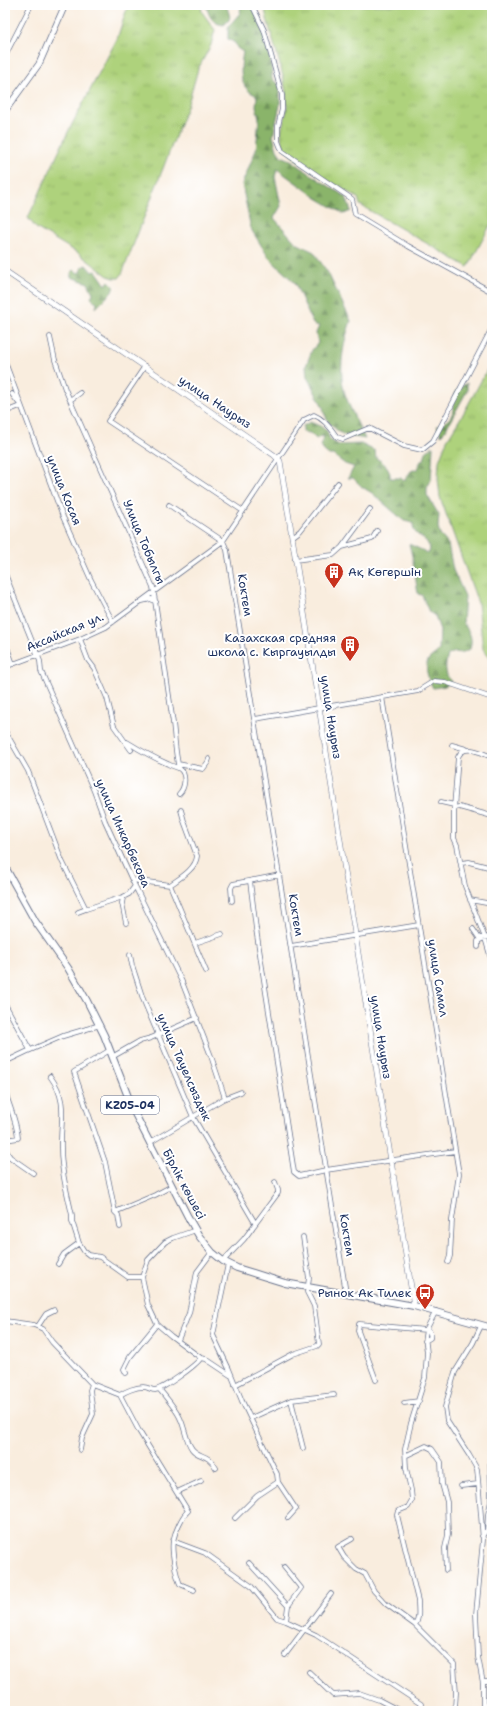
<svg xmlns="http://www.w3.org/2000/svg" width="497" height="1716" font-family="'Shantell Sans',sans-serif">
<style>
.grass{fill:url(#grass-tufts);stroke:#64806c}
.forest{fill:url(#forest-firs);stroke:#527264}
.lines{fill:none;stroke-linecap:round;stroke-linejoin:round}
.minor-casing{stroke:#69728b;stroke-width:5.5}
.tertiary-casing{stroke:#69728b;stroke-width:6}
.secondary-casing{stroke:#69728b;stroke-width:7}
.primary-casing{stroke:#69728b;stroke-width:8}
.minor{stroke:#fff;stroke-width:4}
.tertiary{stroke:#fff;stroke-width:5}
.secondary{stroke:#fff;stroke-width:5.5}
.primary{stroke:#fff;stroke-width:6}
.labels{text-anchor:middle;stroke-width:4;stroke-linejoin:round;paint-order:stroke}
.shield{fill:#fff;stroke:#5f6d8e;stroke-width:1}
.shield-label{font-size:11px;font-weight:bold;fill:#1b2f5e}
.street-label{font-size:12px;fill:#1b2f5e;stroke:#fff}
.poi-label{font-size:12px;fill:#1b2f5e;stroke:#fff;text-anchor:end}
</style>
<defs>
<pattern id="grass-tufts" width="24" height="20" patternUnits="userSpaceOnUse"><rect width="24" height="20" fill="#aed27b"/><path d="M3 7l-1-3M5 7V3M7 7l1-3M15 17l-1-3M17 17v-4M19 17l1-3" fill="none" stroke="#95b56d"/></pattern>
<pattern id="forest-firs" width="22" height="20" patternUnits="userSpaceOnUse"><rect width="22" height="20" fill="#8ab46b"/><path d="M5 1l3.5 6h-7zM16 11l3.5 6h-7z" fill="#70935b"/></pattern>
</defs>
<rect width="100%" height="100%" fill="#fff"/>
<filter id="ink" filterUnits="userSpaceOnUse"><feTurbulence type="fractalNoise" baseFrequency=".025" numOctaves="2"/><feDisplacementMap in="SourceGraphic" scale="8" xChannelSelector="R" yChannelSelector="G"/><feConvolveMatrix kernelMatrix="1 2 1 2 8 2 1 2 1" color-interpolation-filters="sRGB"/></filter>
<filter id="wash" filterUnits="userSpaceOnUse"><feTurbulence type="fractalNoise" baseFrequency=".012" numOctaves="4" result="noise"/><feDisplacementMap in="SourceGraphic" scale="16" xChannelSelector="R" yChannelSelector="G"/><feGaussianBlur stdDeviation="0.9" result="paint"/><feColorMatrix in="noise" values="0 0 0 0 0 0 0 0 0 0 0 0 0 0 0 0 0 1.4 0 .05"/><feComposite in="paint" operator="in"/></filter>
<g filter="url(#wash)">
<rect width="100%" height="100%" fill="#f9edde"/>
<path class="grass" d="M128,5H201L202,12L215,30L211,45L198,69L188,104L122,274L119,278H114L108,276L78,253L36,228L28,218L68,132L117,39Z
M264,5H492V222L468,267L360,205L358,198C341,188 294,163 285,148C275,132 288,119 287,103C285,70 270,38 264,5Z
M492,361V661L483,649L478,603L440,497L438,479L439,461L447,440L463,414Z"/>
<path class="forest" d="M206,5H227C228,16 234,17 224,25C212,24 209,16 206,5Z
M241,5H253C263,29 272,53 272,79L280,86V105L273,136L277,150L281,156L291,160L313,176L346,197L351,211L344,214L317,198L277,169L275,177L281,206L274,218L296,243L314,252L328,273L351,321C343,342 338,372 345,394C350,409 358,424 365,439L344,435L338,431L329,423L324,413L323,407L307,377L306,366L312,350L318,343L316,333L319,326L313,324L295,283L269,258L251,229L242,184L256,150L259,118L256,106L257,96C254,94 249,92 246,88C239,79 241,63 243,52L237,48L235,43L228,39V27L240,13Z
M86,265L92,272L96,271L106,285L109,281L114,286L112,292L96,308L97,303L91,298L93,293L88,283L71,277V273L74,270L78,273L80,272L82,267Z
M467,383V391L448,425L446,430L441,435L437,426C441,424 446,422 449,419C460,407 442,396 467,383Z
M310,422L320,426L327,431L330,440L339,445L361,444L375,451L376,458C384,463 391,468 390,478H401L404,481L411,471L417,469L421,461L424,460L426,452L433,446L431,480L427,488V495L439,515L438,527L440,535L448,544L453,570L465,596L463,623C470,632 473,638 470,649L461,653L455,652L448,655C445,666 444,672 451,682L445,686L433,688C429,680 423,667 429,659C432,656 436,654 439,650L440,630L435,616L429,612L422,595L418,594C415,577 414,561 409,544L428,553L430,550C429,547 428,543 426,541C419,534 413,535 413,523L404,521L372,493L362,487L353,478H348L354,467L345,464L333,455H329L324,451L321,445L324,437L321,436L316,439L310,433L303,432V426Z"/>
</g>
<g filter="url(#ink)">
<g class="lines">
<g class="minor-casing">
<path id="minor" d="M252,5L264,30L282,95V109L278,126V141L282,151L352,199L355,214L408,246L492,292
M5,56L31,5
M50,337L55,360L65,389L153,587L173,723C175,738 175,753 179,768
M5,362L63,517L91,580L113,622
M145,366L108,421L243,511
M12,394L18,402
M70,400L80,393
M5,412L20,406
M169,505L223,541L227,550L346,1293
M292,537L300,531L338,483
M342,547L372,539L377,531
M295,560L333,555L342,547L370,509
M5,574L40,661L41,671L94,791L105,821L132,880L182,982L211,1056L225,1098
M142,601L151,599L156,602
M80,639L88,660L94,668L107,698L114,726L131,750
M5,642L13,664
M5,667L80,639L106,627L223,541L304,420L314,415C324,419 331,428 337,437L343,439L369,428L404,446L422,450L433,441L492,328
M382,697L459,1174L452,1220L450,1256L448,1262
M255,719L418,691L434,681L445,682L492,698
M5,731L28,771L62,861L86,909L123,897L129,894L135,886
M127,742C140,750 154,758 168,764C171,766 177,767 180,769C187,775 185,788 179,794
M452,745L466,749
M492,757C481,753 464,743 458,757L454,808V838L457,845L465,886L485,938L492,962
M178,764L203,769L208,762L209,759
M441,802L454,805
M454,808L459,807L492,816
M461,863L469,862L492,868
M132,880L170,885C180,878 196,869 197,856L184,821L181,810
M250,881L256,929L294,1172L299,1176L326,1170L455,1151
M170,885L206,971
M123,898L122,903L126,923
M470,900L492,904
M232,901L231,888L233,884L280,875
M78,912L86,909
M473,929L479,938L492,937
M195,943L222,934
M291,946L419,925
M478,947V941L482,939
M130,955L132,965L143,999L193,1117L255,1223
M5,1004L30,1050
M110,1050L74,1072L105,1162L115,1212L155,1195L172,1186
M112,1057L140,1041L151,1038L197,1018
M5,1062L26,1052L63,1036L100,1025
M50,1076C69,1102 60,1120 61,1148C61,1170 67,1193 72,1215V1221L79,1243L84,1251L89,1255L100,1257L128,1277H142
M5,1091C9,1106 17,1122 18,1138L5,1140
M149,1143L223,1099L241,1092
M5,1149L10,1157L33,1173
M115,1212L118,1215L120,1227
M196,1230L173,1238L165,1242L148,1260L142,1277L148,1305L157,1324L171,1336L201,1358L206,1359L230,1375
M492,1235V1263
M223,1261L244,1239L278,1193V1190L275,1182
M58,1264L64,1254L79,1243
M228,1264L213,1335L229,1369L242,1401L277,1474L278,1482L296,1509L288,1518
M436,1311L426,1330L425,1336L427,1353L425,1378L411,1423L405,1449L406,1468L411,1490L412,1500L408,1507L398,1511L397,1515L418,1601C418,1610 420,1618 415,1625L454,1664L456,1693L455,1707
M5,1321L34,1325L43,1329L52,1342L92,1384L120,1395L139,1431L188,1511C182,1516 175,1532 173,1541C171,1551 176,1575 180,1584L194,1590
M38,1326L46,1314L54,1310
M481,1326L473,1343L455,1372L445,1407L447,1421L469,1455L477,1469L478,1479L483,1540L476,1614L478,1657L483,1683V1711
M178,1340L189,1313L197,1272L212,1252
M425,1341L430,1338C431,1334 430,1331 427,1329
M126,1373L124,1369L130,1357L157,1324
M376,1380L358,1331L359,1324L426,1330
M235,1385L293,1354L317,1346L319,1344L314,1306L307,1292L309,1278L303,1237
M159,1389C165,1396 178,1412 181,1420C185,1429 186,1441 192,1449C199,1458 208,1453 216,1468
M120,1395C126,1391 136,1387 143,1387C148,1387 151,1390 155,1390C165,1388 195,1366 201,1358
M291,1400L303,1448
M404,1403L419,1401
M251,1418L291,1400L334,1395
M80,1450L82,1438L93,1414L90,1390L92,1384
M407,1455L426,1446L432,1449L441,1462L442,1484L447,1502L448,1535L445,1548L446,1570
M461,1486L478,1484
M177,1492L201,1481
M235,1518L257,1496L278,1482
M482,1536L487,1530L488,1514L491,1501L490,1449
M352,1539L338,1547L344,1557L356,1569L365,1574L374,1591L386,1604L415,1625
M173,1541L205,1553L251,1586L277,1618L286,1621L316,1635L421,1704L420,1709L418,1711
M249,1563L288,1606
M284,1567L301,1588L288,1606L286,1621
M285,1655L331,1594
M309,1672L333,1695L359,1693L379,1700L400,1711
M483,1681H492
M5,1710L6,1711"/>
</g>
<g class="tertiary-casing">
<path id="tertiary" d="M5,271L274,455L280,461L414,1306"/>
</g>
<g class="secondary-casing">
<path id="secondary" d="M5,111L39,64L65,5"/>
</g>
<g class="primary-casing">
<path id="primary" d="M5,867L35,921L68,968L87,1001L104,1035L134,1112L188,1217L199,1236L212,1252L223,1261L237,1268L285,1283L414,1306L492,1328"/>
</g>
<use href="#minor" class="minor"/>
<use href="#tertiary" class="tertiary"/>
<use href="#secondary" class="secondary"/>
<use href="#primary" class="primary"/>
</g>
</g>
<defs>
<g id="building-pin" transform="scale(1)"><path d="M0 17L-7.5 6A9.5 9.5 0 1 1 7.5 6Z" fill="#c8321e" stroke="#fff"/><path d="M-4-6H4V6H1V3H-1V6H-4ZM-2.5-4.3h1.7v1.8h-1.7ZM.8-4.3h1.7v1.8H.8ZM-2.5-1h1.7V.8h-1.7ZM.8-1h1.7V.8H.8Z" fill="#fff"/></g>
<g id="bus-pin" transform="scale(1)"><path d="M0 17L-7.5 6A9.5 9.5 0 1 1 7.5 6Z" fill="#c8321e" stroke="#fff"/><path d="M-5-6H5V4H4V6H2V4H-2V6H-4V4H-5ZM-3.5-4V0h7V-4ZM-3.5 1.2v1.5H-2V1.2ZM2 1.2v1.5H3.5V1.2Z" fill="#fff"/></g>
</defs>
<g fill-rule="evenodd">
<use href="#building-pin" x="334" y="572"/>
<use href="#building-pin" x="350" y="645"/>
<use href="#bus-pin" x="425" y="1293"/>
</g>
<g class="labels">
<rect class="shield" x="101" y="1096" width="58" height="18" rx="3"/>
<g class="shield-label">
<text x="130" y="1109">KZ05-04</text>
</g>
<g class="street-label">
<text transform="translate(215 402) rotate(34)" y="4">улица Наурыз</text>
<text transform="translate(64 490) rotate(68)" y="4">улица Косая</text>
<text transform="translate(144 542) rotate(67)" y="4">Улица Тобылгы</text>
<text transform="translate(245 595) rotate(81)" y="4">Коктем</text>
<text transform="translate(65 632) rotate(-23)" y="4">Аксайская ул.</text>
<text transform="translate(331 717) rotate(81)" y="4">улица Наурыз</text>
<text transform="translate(123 833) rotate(66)" y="4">улица Инкарбекова</text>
<text transform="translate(296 915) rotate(81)" y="4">Коктем</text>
<text transform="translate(438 978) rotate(81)" y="4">улица Самал</text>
<text transform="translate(381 1037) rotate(81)" y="4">улица Наурыз</text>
<text transform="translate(184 1067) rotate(66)" y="4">улица Тауелсыздык</text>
<text transform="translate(184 1184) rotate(62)" y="4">Бірлік көшесі</text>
<text transform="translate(347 1235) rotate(81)" y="4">Коктем</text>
</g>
<g class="poi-label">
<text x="348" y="576" text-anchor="start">Ақ Көгершін</text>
<text x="336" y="642">Казахская средняя<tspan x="336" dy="14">школа с. Кыргауылды</tspan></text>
<text x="411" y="1297">Рынок Ак Тилек</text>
</g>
</g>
<rect width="497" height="1716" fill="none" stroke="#fff" stroke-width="20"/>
</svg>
